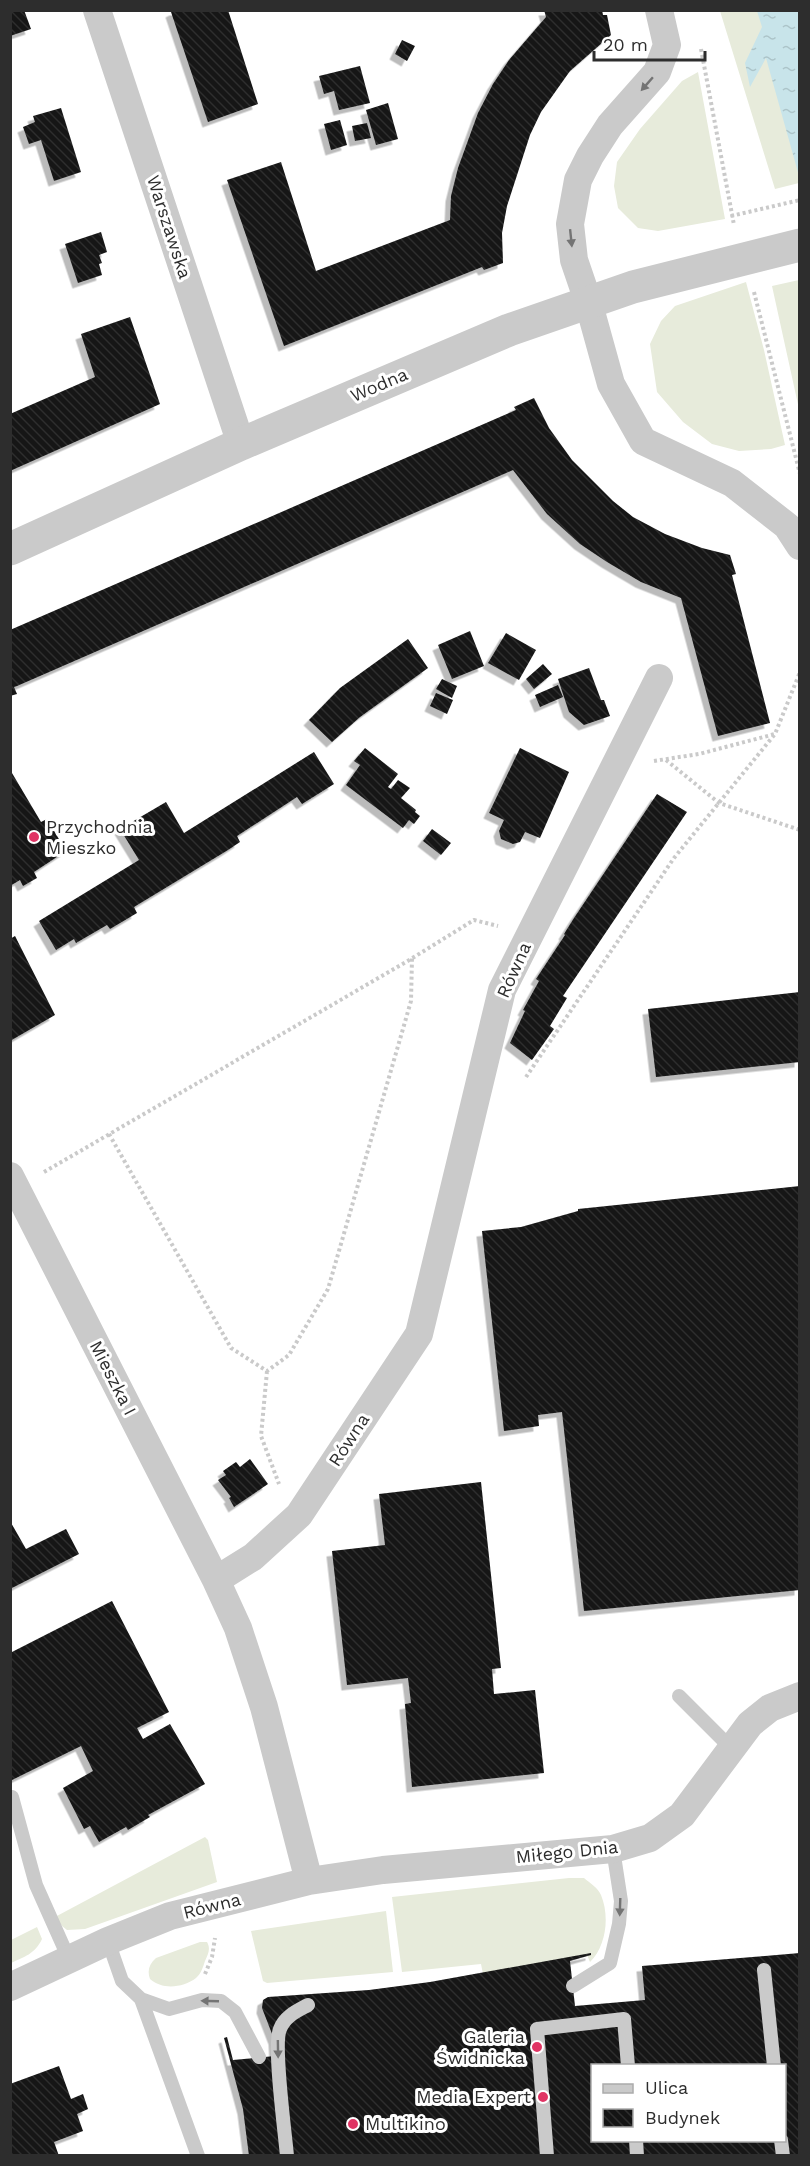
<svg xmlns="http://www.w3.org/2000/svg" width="810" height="2166" font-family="'Work Sans',sans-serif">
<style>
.grass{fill:#e7ebdb}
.water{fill:url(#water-ripples)}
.building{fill:url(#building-back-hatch);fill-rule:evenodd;filter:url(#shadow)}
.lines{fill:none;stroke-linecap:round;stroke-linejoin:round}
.path{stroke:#cacaca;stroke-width:4;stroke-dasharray:3 3;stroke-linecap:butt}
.service{stroke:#cacaca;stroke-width:14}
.minor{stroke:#cacaca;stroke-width:28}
.tertiary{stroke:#cacaca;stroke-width:33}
.oneway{fill:#747474}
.poi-dot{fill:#e03464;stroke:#fff;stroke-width:2}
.labels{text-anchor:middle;stroke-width:6;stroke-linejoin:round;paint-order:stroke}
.street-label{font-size:18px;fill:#2d2d2d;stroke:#fff}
.poi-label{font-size:18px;fill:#2d2d2d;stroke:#fff;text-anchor:start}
</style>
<defs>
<pattern id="water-ripples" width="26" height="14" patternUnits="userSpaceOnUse" patternTransform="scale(1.5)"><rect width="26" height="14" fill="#c8e4ea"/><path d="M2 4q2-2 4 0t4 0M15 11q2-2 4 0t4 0" fill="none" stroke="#acc4c9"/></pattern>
<pattern id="building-back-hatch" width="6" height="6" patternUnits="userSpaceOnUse" patternTransform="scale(1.5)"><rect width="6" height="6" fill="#141414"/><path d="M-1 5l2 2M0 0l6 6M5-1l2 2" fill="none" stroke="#2e2e2e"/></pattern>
<filter id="shadow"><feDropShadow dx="-5.5" dy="5.5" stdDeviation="0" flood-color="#0004"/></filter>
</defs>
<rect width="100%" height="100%" fill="#fff"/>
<path class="grass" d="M720,11H799V183L775,189Z
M698,72L725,219L658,231L638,228L618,208L614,186L617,162L640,129L682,81Z
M799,280H800L799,409L772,286Z
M746,282L764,350L785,445L771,449L739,451L712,444L683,422L657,392L650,344L661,321L675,306Z
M205,1837L208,1840L217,1882L85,1929L67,1930L62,1926L55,1917Z
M569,1878H584C590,1883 598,1888 601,1895C610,1917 606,1946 590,1962L587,1955L483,1974L481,1964L402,1972L392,1897Z
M386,1911L393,1972L267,1983L263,1981L251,1931Z
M37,1927L42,1939C35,1954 24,1957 11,1963V1940Z
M200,1942H207C211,1949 208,1954 205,1961C203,1967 201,1974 196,1978C183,1988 162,1990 150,1979C147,1971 149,1964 156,1958Z"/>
<path class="water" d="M757,11H799V176L766,58L750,87L745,63L762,27Z"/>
<path class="building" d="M10,10H24L31,29L10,36Z
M175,10H228L258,104L208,122L171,12Z
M544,10H602L603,15H607L611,35L570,71L541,112L530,135L507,206L502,233L503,263L484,270L482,267L284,346L227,180L281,162L316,271L450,220L451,196L458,168L478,113L493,84L509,60L546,17Z
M402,40L415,46L407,61L395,54Z
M360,66L370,103L339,110L334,91L324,94L319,76Z
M388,103L398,139L376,145L366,110Z
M61,108L81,172L54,181L41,140L29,144L23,127L35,122L33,116Z
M340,120L347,145L331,150L324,124Z
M367,123L371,138L355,141L352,126Z
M101,232L107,252L99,255L102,263L99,264L102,275L78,283L65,244Z
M130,317L160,404L10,471V414L95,377L81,334Z
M534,398L549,428L572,460L613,501L633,517L665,534L702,548L730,555L736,574L732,575L770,723L718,736L681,598L641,582L607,562L580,544L547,514L513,470L17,686L14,687L17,694L10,696V630L516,410L514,407Z
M470,631L484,666L452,679L438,645Z
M506,633L536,650L519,680L488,663Z
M408,639L428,668L360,717L332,742L309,720L340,688Z
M543,664L552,674L534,689L526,679Z
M589,668L601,700H604L610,716L584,725L569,712L558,679Z
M442,679L457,686L452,698L436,689Z
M558,685L563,697L540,707L535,695Z
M436,693L453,700L447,714L430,706Z
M365,748L398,774L388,787L391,789L398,780L410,788L401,798L416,810L415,812L420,816L414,824L409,820L403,828L346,785L360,765L354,761Z
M520,748L569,772L540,838L525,832L520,842L513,844L501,839L499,831L504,820L489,813Z
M314,752L334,784L302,804L297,797L237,836L240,842L228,850L134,907L137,913L110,929L107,925L76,943L74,939L56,950L39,921L139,860L120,829L166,802L184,833Z
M12,773L41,822L47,819L66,851L34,872L37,878L23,886L20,880L10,886Z
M657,794L687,812L563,996L567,998L550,1026L554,1029L532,1060L510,1043L525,1011L523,1010L539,981L536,979L565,935L564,934L574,918Z
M432,829L451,843L441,855L423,841Z
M15,936L55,1015L10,1041V939Z
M800,992V1062L656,1077L648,1009Z
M800,1186V1590L584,1611L562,1412L538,1415L539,1426L504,1431L482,1231L521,1227L578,1211V1209Z
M250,1459L268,1484L234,1507L229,1498L231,1497L218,1480L226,1475L223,1471L236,1462L240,1467Z
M481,1482L501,1668L492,1669L494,1694L535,1690L544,1773L412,1787L405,1704L411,1703L408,1678L347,1685L332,1551L385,1545L379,1494Z
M10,1521L26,1549L66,1529L79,1554L10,1589Z
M112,1601L169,1712L137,1728L143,1739L170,1724L205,1784L148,1815L150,1817L128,1830L126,1827L99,1842L90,1826L84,1829L63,1788L93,1771L81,1746L10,1781V1653Z
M591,1953V1955L570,1961L575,2006L645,2000L642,1966L800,1953V2156H249L243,2109L224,2038L227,2037L233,2060L275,2056L274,2039L262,2008L263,2000L268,1997L369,1990L430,1982ZM592,2066H784V2140H592Z
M59,2066L71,2099L83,2094L88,2109L77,2114L83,2131L54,2142L59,2156H10V2084Z"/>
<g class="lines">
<path class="path" d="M701,49L734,225
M731,216L800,200
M754,292L800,474
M666,760L719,803L800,830
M654,761L699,754L775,734L800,672
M526,1077L674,858L775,734
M109,1134L231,1348L267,1371L289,1355L328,1289L411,1001L412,958
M44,1172L406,962L474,920L498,926
M267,1371L261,1436L279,1484
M205,1974L212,1957L215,1938"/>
<path class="service" d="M679,1696L732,1749
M12,1797L36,1885L69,1959
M108,1941L122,1981L141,1999L169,2009L202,2000L221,2001L235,2012L259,2057
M764,1970L774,2066
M573,1986L610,1963L619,1924L621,1901L613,1849
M141,1999L198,2156
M636,2140L637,2156
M781,2140L783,2156
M287,2156C285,2133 273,2044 280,2029C285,2016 297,2011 308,2005
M547,2156L537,2029L624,2019L628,2066"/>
<path class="minor" d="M97,10L241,444
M659,10L667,45L657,72L610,125L590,156L578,180L570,224L574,260L588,301L611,384L643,441L732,483L787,526L800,546
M10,1176L216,1580
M309,1881L383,1870L613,1849L650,1838L682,1815L750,1724L770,1708L800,1696
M10,1987L108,1941L170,1916L309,1881L264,1707L238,1628L216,1580L253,1557L299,1515L419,1334L502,990L659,678"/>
<path class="tertiary" d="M10,549L241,444L509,330L633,287L800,245"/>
</g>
<defs><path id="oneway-solid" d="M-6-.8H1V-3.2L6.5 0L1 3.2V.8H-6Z" transform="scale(1.5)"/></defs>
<g class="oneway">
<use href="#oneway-solid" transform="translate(647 84) rotate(131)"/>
<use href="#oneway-solid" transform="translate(571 238) rotate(84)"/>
<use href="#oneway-solid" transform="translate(620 1907) rotate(92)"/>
<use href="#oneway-solid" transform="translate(210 2001) rotate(-178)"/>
<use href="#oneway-solid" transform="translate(278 2049) rotate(89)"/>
</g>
<g class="poi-dot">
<circle cx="34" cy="837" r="6"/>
<circle cx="537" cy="2047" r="6"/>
<circle cx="543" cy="2097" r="6"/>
<circle cx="353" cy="2124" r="6"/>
</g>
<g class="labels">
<g class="street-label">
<text transform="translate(169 227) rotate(72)" y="6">Warszawska</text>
<text transform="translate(379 385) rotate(-23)" y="6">Wodna</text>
<text transform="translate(514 970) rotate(-66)" y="6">Równa</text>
<text transform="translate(113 1378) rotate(63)" y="6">Mieszka I</text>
<text transform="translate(349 1440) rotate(-57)" y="6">Równa</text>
<text transform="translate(567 1852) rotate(-6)" y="6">Miłego Dnia</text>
<text transform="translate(212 1906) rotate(-14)" y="6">Równa</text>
</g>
<g class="poi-label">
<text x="46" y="833">Przychodnia<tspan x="46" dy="21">Mieszko</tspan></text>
<text x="525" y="2043" text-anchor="end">Galeria<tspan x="525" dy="21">Świdnicka</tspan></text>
<text x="531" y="2103" text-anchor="end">Media Expert</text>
<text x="365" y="2130">Multikino</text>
</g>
</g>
<rect width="810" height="2166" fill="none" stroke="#2d2d2d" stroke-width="24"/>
<rect x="591" y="2064" width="195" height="78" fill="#ffffff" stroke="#ababab" stroke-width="1.5"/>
<rect x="603" y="2084" width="30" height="9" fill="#cacaca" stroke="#ababab" stroke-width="1.5"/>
<text x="645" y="2094" font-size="18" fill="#2d2d2d">Ulica</text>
<rect x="603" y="2109" width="30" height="18" fill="url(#building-back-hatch)" stroke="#ababab" stroke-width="1.5"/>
<text x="645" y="2124" font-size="18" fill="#2d2d2d">Budynek</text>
<path d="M594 51v9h111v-9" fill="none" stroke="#2d2d2d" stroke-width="3"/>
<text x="603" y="51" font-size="18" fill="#2d2d2d" stroke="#ffffff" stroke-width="4.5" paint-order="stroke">20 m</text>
</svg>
